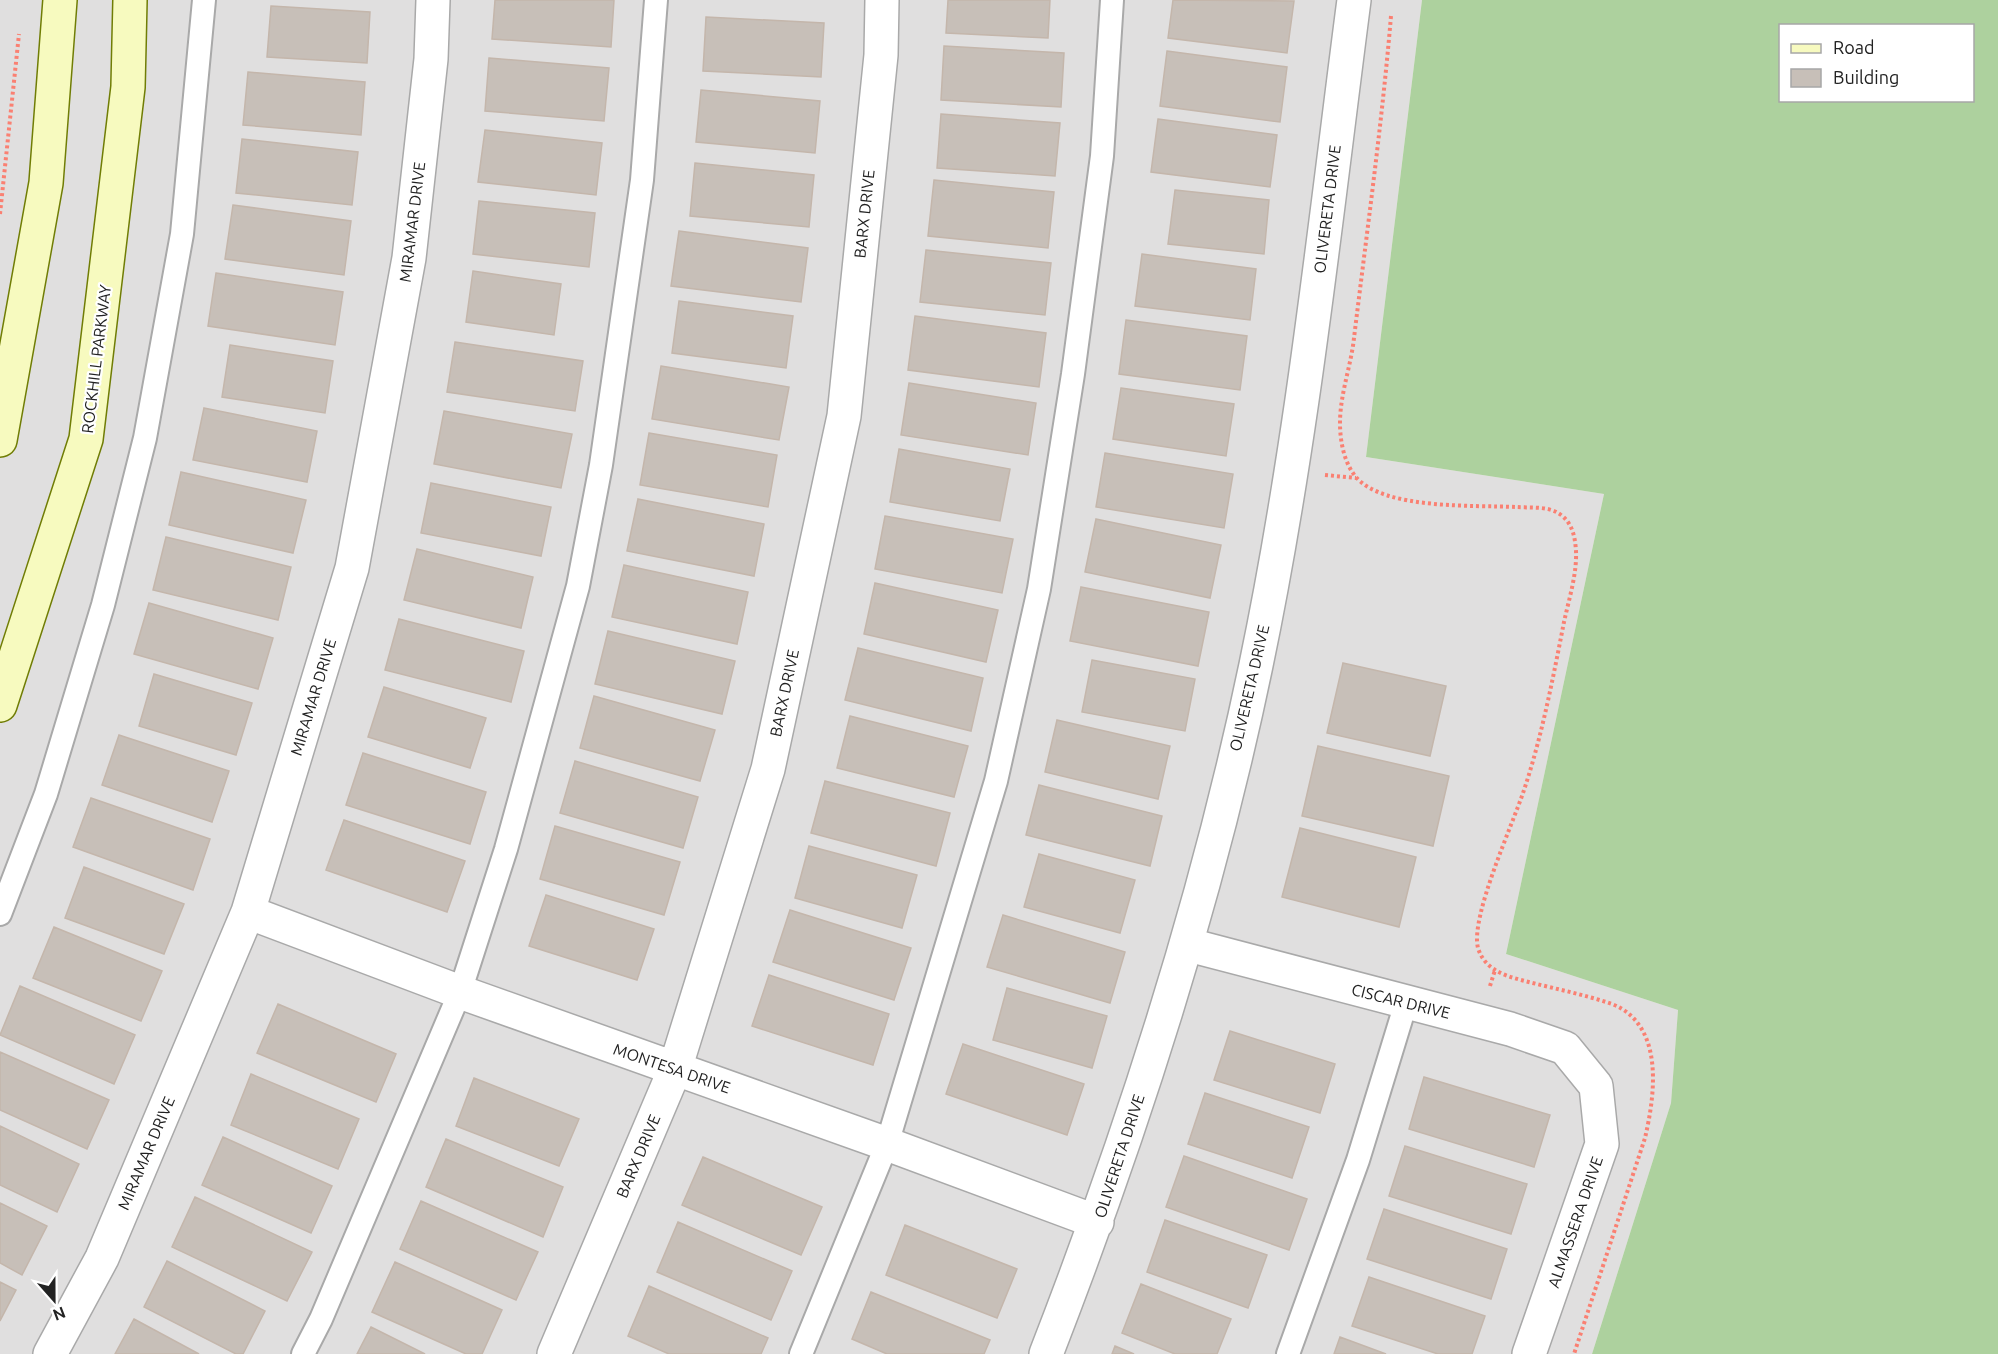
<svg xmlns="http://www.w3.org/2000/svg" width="1998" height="1354" font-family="Ubuntu,sans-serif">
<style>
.residential{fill:#e0dfdf}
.forest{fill:#add19e;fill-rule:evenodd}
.building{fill:#c7bfb8;stroke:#c4b6ab;stroke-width:1.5}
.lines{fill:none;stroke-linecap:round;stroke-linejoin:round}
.lane-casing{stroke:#a9a9a9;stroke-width:26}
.street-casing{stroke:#a9a9a9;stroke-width:36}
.secondary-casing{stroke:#707d05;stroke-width:36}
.path{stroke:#fa8072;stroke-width:4;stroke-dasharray:3 3;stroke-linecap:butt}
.lane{stroke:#fff;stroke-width:22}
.street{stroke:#fff;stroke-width:33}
.secondary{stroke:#f7fabf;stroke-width:33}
.labels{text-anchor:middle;stroke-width:4.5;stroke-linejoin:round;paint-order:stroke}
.street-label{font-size:16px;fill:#222;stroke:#fff}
</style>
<rect width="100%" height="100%" fill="#f2efe9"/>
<path class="residential" d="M0,0H1422L1366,457L1604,494L1506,954L1678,1010L1671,1103L1592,1354H0Z"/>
<path class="forest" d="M1422,0H1998V1354H1592L1671,1103L1678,1010L1506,954L1604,494L1366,457ZM1780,26H1972V100H1780Z"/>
<path class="building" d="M495,0H614L611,47L492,39Z
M948,0H1050L1048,38L946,33Z
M1173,0L1294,1L1287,53L1168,38Z
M271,6L370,12L367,63L267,57Z
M706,17L824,23L821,77L703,71Z
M944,46L1064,53L1061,107L941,100Z
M1167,51L1287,67L1280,122L1160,106Z
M489,58L609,68L604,121L485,111Z
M248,72L365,82L361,135L243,125Z
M701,90L820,101L815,153L696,142Z
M941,114L1060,123L1055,176L937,168Z
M1158,119L1277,135L1270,187L1151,172Z
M485,130L602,143L596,195L478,182Z
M242,139L358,152L352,205L236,193Z
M695,163L814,175L809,227L690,216Z
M934,180L1054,192L1048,248L928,236Z
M1175,190L1269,200L1264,254L1168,244Z
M479,201L595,213L589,267L473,254Z
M233,205L351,221L344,275L225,259Z
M679,231L808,248L801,302L671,286Z
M926,250L1051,263L1045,315L920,302Z
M1142,254L1256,269L1250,320L1135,306Z
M473,271L561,284L554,335L466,322Z
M216,273L343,292L335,345L208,326Z
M679,301L793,316L786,368L672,353Z
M915,316L1046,333L1039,387L908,370Z
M1126,320L1247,336L1240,390L1119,374Z
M455,342L583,361L575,411L447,392Z
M230,345L333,361L325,413L222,397Z
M661,366L789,387L779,440L652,419Z
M909,383L1036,403L1028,455L901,435Z
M1121,388L1234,404L1226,456L1113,439Z
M204,408L317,431L307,482L193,460Z
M444,411L572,434L561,488L434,464Z
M649,433L777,455L768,507L640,485Z
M899,449L1010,469L1000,521L890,502Z
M1105,453L1233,474L1224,528L1096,507Z
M181,472L306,500L293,553L169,525Z
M431,483L551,507L541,556L421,533Z
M638,499L764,524L754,576L627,551Z
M885,516L1013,539L1002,593L875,569Z
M1096,519L1221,545L1210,598L1085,572Z
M166,537L291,567L278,620L153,590Z
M417,549L533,577L521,628L404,600Z
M624,565L748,592L737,644L612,617Z
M875,583L998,610L986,662L864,634Z
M1081,587L1209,612L1198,666L1070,641Z
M149,603L273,638L258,689L134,654Z
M399,619L524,651L511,702L385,670Z
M608,631L735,661L722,714L595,684Z
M858,648L983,678L971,731L845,700Z
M1092,660L1195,679L1185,731L1082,712Z
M1343,663L1446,686L1430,756L1327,733Z
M154,674L252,703L236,755L139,726Z
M384,687L486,718L470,768L368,737Z
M594,696L715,730L700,781L580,748Z
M850,716L968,746L954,797L837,768Z
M1057,720L1170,746L1158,799L1045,772Z
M119,735L229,771L212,822L102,785Z
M1318,746L1449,776L1433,846L1302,816Z
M363,753L486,792L470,844L346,805Z
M575,761L698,797L683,848L560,813Z
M825,781L950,813L936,866L811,833Z
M1039,785L1162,816L1150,866L1026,835Z
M91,798L210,839L193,890L73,847Z
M344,820L465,861L447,912L326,870Z
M555,826L680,862L664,915L540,879Z
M1300,828L1416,857L1399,927L1282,897Z
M809,846L917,875L902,928L795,898Z
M1039,854L1135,880L1120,933L1024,907Z
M84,867L184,904L164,954L65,918Z
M546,895L654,929L637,980L529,946Z
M790,910L911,948L894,1000L773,962Z
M1003,915L1125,952L1110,1003L987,967Z
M54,927L162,971L141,1021L33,978Z
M769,975L889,1014L873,1065L752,1026Z
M20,986L135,1035L114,1084L0,1035Z
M1007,988L1107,1016L1092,1068L993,1040Z
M278,1004L396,1054L376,1102L257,1053Z
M1230,1031L1335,1064L1320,1113L1214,1080Z
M963,1044L1084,1084L1067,1135L946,1094Z
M0,1052L109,1100L87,1149L0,1110Z
M251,1074L359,1119L338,1169L231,1125Z
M1424,1077L1550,1115L1534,1167L1409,1129Z
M474,1078L579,1119L559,1166L456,1126Z
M1205,1093L1309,1127L1292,1178L1188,1144Z
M0,1126L79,1164L57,1212L0,1185Z
M223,1137L332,1186L311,1233L202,1185Z
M446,1139L563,1187L543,1237L426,1187Z
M1405,1146L1527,1184L1511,1234L1389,1196Z
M1184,1156L1307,1199L1289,1250L1166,1207Z
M703,1157L822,1207L801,1255L682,1205Z
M195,1197L312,1252L287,1301L172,1247Z
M421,1201L538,1252L516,1300L400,1249Z
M0,1203L47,1226L22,1275L0,1263Z
M1384,1209L1507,1249L1491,1299L1367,1259Z
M1165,1220L1267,1255L1248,1308L1147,1272Z
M678,1222L792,1271L771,1320L657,1272Z
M905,1225L1017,1269L997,1318L886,1275Z
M167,1261L265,1311L243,1354H236L144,1307Z
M395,1262L502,1310L482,1354H466L372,1312Z
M1369,1277L1485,1316L1472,1354H1438L1352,1326Z
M0,1282L16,1290L0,1321Z
M1141,1284L1231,1319L1217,1354H1175L1122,1333Z
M649,1286L768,1338L761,1354H669L628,1336Z
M871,1292L990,1340L984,1354H887L852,1339Z
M134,1319L199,1354H115Z
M371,1327L425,1354H357Z
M1340,1337L1386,1354H1334Z
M1115,1346L1134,1354H1112Z"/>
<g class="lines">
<g class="lane-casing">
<path id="lane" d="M0,914L46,794L103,605L145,438L182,234L204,0
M303,1354L321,1319L460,992L506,849L578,586L601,465L642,180L656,0
M801,1354L887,1144L996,781L1039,589L1073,374L1102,156L1112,0
M1288,1354L1358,1160L1406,1003"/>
</g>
<g class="street-casing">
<path id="street" d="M248,912L460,992L887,1144L1097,1222
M1189,945L1510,1029L1565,1048L1596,1086L1602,1144L1529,1354
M50,1354L102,1258L248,912L352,568L409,258L431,59L433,0
M554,1354L675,1069L768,769L844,416L881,55L882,0
M1046,1354C1133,1130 1207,901 1256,665C1302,445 1325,222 1354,0"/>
</g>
<g class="secondary-casing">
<path id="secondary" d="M0,440L46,183L60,0
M0,705L86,439L128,87L130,0"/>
</g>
<path class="path" d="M1391,16C1382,123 1367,231 1354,338C1351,366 1340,394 1340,423C1340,441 1344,463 1356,477C1384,510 1475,505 1516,507C1529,508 1547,506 1558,513C1572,521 1575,536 1576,551C1577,574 1569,599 1564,622C1553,678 1542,736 1524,790C1513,824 1470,917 1478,948C1484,968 1502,975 1521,980C1551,988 1583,994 1612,1004C1665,1025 1655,1095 1645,1138L1574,1354
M0,214L19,34
M1325,475L1356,478
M1490,986L1495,970"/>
<use href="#lane" class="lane"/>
<use href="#street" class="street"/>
<use href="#secondary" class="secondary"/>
</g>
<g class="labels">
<g class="street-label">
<text transform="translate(1327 209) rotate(-83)" y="6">OLIVERETA DRIVE</text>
<text transform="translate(864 214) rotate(-84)" y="6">BARX DRIVE</text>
<text transform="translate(412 222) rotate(-83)" y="6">MIRAMAR DRIVE</text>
<text transform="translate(96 359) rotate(-83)" y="6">ROCKHILL PARKWAY</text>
<text transform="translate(1249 688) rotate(-77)" y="6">OLIVERETA DRIVE</text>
<text transform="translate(784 693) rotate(-78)" y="6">BARX DRIVE</text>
<text transform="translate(313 697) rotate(-73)" y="6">MIRAMAR DRIVE</text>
<text transform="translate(1401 1001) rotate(14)" y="6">CISCAR DRIVE</text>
<text transform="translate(672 1068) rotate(19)" y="6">MONTESA DRIVE</text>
<text transform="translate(146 1153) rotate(-67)" y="6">MIRAMAR DRIVE</text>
<text transform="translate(638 1156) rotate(-67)" y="6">BARX DRIVE</text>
<text transform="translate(1119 1156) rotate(-72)" y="6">OLIVERETA DRIVE</text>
<text transform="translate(1575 1222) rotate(-71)" y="6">ALMASSERA DRIVE</text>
</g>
</g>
<rect x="1779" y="24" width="195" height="78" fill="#ffffff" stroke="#a7a7a7" stroke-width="1.5"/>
<rect x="1791" y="44" width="30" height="9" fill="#f7fabf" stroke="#a7a7a7" stroke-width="1.5"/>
<text x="1833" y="54" font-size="18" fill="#222222">Road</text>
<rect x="1791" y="69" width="30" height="18" fill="#c7bfb8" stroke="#a7a7a7" stroke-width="1.5"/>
<text x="1833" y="84" font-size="18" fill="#222222">Building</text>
<g transform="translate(54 1300) rotate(159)" stroke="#ffffff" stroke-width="4.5" paint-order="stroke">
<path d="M0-4.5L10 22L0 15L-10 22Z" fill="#222222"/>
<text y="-9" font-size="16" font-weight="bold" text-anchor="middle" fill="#222222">N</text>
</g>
</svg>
